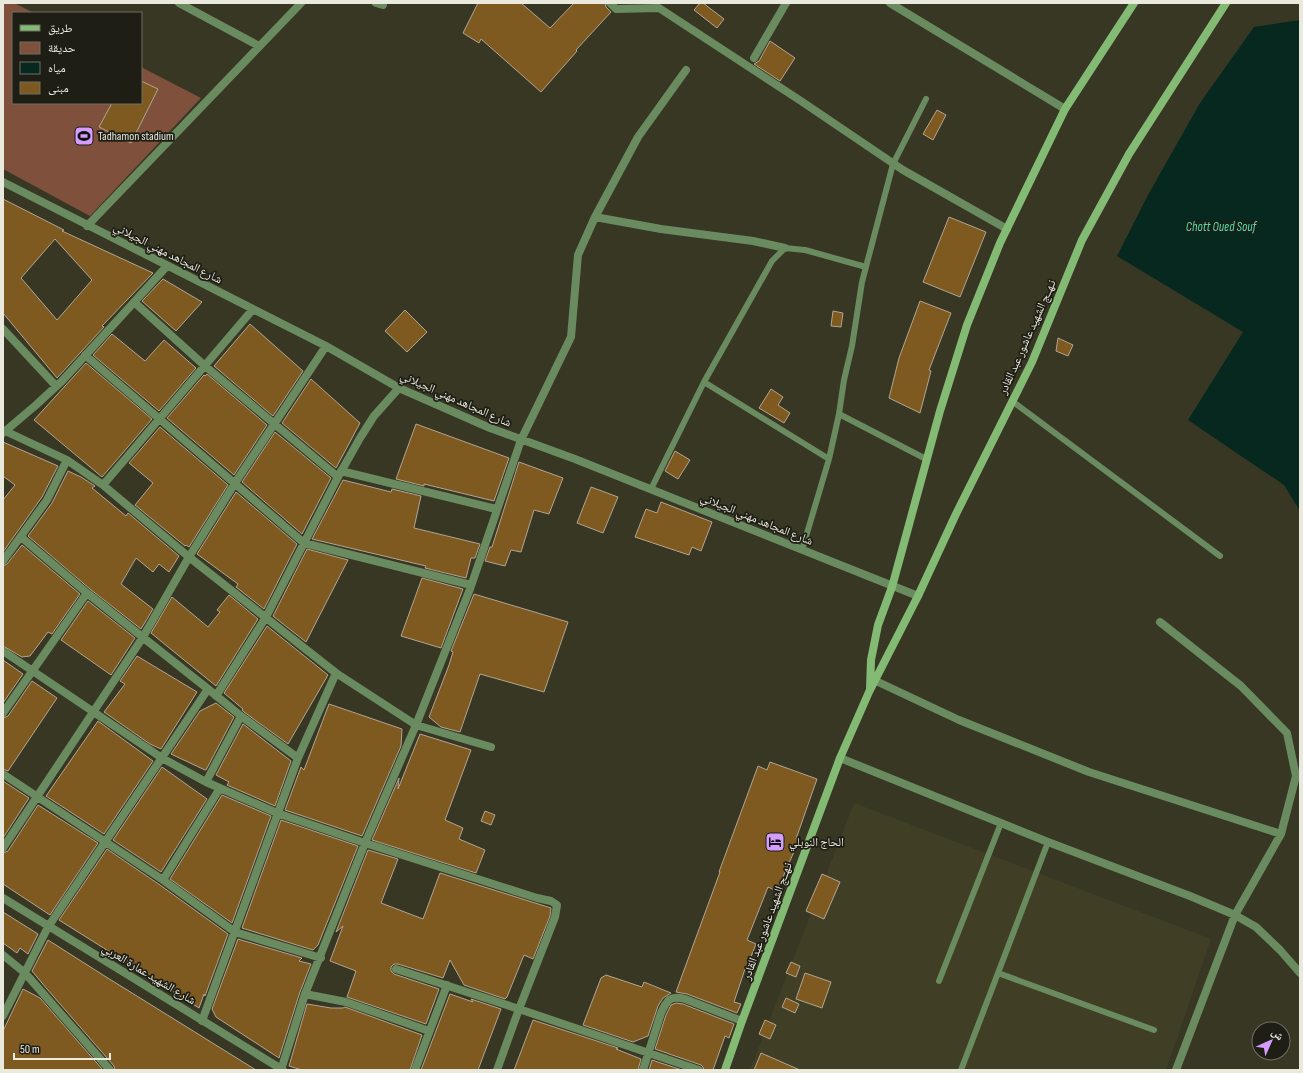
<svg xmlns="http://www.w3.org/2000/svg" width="1303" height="1073" font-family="'Sofia Sans Condensed','Noto Naskh Arabic',sans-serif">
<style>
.built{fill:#403f26}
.green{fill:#7f503c}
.water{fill:#06281f}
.building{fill:#7e5a21;stroke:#b3a593;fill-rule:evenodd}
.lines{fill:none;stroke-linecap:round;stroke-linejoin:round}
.lane{stroke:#698b5f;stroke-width:6}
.street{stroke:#698b5f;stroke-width:8}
.secondary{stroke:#84bb74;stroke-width:8}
.labels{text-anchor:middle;stroke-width:3.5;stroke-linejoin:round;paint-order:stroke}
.poi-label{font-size:12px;fill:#e9e9de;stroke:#1e1e15;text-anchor:start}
.street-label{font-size:12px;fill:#e9e9de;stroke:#1e1e15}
.water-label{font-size:13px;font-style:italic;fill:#4ddeb5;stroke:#1e1e15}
</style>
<rect width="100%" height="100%" fill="#373724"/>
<path class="built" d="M854,803L1211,939L1166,1070H750Z"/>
<path class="green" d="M3,3H14L34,13H13V103H141V67L201,98L90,216L3,169Z"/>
<path class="water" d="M1300,20V511L1284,485L1188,420L1243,332L1117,256L1148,195L1200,103L1254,27Z"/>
<path class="building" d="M478,3H521L550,28L574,3H605L606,7L611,12L576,50L577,51L541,92L481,39L479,43L463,33Z
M700,3H703L724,19L717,28L694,10Z
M770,41L795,58L780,81L754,64L759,61Z
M141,81L158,89L131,143L99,127L112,103H141Z
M937,110L946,115L933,140L923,134Z
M3,199L64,230L62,231L153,273L102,326L104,327L57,378L3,313ZM55,239L92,280L57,320L21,278Z
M949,217L986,232L960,297L923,282Z
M163,279L202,302L176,331L142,301Z
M920,301L951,313L929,370L931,371L920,413L889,398L899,358Z
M405,310L427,332L407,352L385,331Z
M833,311L843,313L841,327L831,326Z
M250,324L303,371L273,416L214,366Z
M112,334L145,361L164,340L196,368L159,411L93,355Z
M1058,338L1073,345L1068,356L1056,351Z
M86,363L152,419L102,477L34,420Z
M207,374L267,425L234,475L167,418L204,375L205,376Z
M311,379L360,423L336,468L282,423Z
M771,389L783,397L778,405L790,413L784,423L759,408Z
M416,424L509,458L494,501L424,484V486L396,479Z
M160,427L228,485L189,547L186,545L185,546L135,505L153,483L129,463Z
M275,432L331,478L302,534L242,482Z
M3,442L58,466L42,497L3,552V500L15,485L3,476Z
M675,451L690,460L678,479L665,471Z
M519,462L563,478L549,514L534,510L521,552L511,550L505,566L485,561L490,547H492Z
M68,471L81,477L95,486L92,488L126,516L128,513L179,556L169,572L159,564L153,572L136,558L121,584L153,609L141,629L90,589L28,536L52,503Z
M343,480L391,492L392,489L421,496L414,528L480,544L475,558H471L466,578L425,568L426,566L312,539Z
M591,487L618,497L603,533L577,523Z
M236,492L297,544L264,609L236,587L238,584L197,554Z
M661,502L712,522L701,551L692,547L689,555L635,537L646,509L657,513Z
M22,545L80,594L52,634L48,632L30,656L22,657L3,646V566L7,564Z
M307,549L348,560L306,642L273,616Z
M422,578L463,589L441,648L401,636Z
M474,594L568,622L544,692L480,674L460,732L441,727L429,717L449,665L453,652L451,651Z
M229,595L258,619L216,686L151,633L172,597L208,627L220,612L217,610Z
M88,601L135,638L111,675L61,640Z
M267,626L328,675L288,744L244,712L242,710L243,709L224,693Z
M137,656L197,692L161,749L150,744L104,712L125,684L120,681Z
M3,660L23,674L3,703Z
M32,681L57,698L8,771L3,769V718L8,716Z
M216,703L234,717L206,770H205L171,754L200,711Z
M329,704L402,729L401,746L362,836L285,810L301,767L304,770Z
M98,721L153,761L104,834L46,796Z
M243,724L291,761L275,806L227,785L229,782L216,775Z
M420,734L471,750L445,820L463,828L459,839L485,850L476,873L372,840L399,778L398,789Z
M770,762L817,779L796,839L799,840L777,891L768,887L747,940L756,944L747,967L746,966L734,1002L741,1004L737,1013L687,994L676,992L720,872H719L758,766L767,770Z
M162,767L207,799L161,872L113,840Z
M3,781L29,798L3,838Z
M222,795L271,816L232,923L170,879Z
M38,805L98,843L50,915L3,884V853L8,851Z
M485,811L495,815L491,825L481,821Z
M281,820L358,846L318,945L313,950L242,928Z
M107,849L160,885L228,934L205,996L204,994L199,1008L59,920Z
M368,850L398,859L381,903L423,919L440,873L551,908L550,916L533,959L524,955L507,997L505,999L464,985L450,960L443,978L398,964H394L391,967V971L394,974L439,989L426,1024L347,997L356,971L330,961L343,926L336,932Z
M822,874L840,882L824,919L806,911Z
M3,912L38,934L28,954L20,948L17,953L3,943Z
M238,939L302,958L299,961L311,964L300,992L279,1058L216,1017L212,1009Z
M48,940L103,975L256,1070H115L114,1066L47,989L32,971Z
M791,962L800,966L796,977L786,973Z
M805,973L831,982L822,1008L796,999Z
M606,975L642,987L644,982L671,993L663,998L658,1006L648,1036L633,1042L583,1025L601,978Z
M23,989L40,998L103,1070H3V1031Z
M450,994L473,1002L471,999L501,1009L478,1070H421Z
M786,998L799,1004L795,1013L782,1007Z
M676,1003L683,1004L734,1024L729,1038L725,1036L713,1070H704L703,1067L701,1065L655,1049L666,1015L671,1005Z
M307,1004L331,1008H343L345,1007L422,1035L410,1070H302L289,1066Z
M533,1020L618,1048L616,1049L641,1059L638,1070H514Z
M765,1020L776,1025L770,1039L759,1034Z
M761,1053L800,1070H754Z
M652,1060L682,1070H649Z"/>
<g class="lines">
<path class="lane" d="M704,382L829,459
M1012,401L1220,556
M839,414L926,459
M651,489L704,382L772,261L785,248L805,250L866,267
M802,550L829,459L839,414L844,380L852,346L862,282L893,164L926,99
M998,973L1154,1030
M939,981L1001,823
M961,1070L1048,842"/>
<path class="street" d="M179,3L259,46
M376,3L383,5
M610,3L616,9L659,8L801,101L903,170L1007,229
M890,3L1065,109
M754,58L786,3
M3,182L326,346L399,388L490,428L575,459L918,596
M595,217L661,229L753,241L785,248
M87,226L301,3
M134,302L205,366L338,477
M3,329L56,386
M85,355L304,543L471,585
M3,430L67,460
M3,433L36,405L62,381L167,266
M341,471L496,509
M103,485L253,309
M21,537L87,593L208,689L241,716L298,758
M3,561L47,500L67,460L103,485L189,557L336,673L416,725L491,747
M1160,622L1241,686L1287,733L1296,776L1281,834L1235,915L1176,1070
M3,651L162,758L206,782L277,813L365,843L537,898L551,901L557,905L555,917L519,1009L396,969
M876,681L959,720L1089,772L1281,834
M216,696L266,617L338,477L360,438L374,416L399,388
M3,713L87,593
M840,758L1048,842L1190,896L1235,915L1256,927L1280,950L1300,973
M3,774L163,880L235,932L321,958
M206,782L241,716
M3,848L143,637L189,557L235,483L326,346
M163,880L220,788
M3,898L283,1070
M3,955L25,973L110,1070
M305,994L346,1002L429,1031
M3,1016L48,927L208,689
M202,1021L298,758L336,673
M281,1070L305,994L365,843L416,725L470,589L521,440L571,337L578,255L595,217L638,137L686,70
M415,1070L447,985
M497,1070L519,1009L699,1070
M643,1070L661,1013C667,1000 670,995 685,999L742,1021"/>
<path class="secondary" d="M870,689L871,660L878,625L892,587L940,411L967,325L1000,243L1065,109L1134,3
M725,1070L742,1021L840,758L869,692L918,596L956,514L1032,362L1082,240L1129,154L1226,3"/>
</g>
<defs>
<g id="stadium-square" transform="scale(1)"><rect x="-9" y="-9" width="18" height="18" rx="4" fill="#d39cfd" stroke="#1e1e15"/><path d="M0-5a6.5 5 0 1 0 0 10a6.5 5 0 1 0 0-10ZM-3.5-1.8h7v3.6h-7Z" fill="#111"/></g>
<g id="hotel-square" transform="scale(1)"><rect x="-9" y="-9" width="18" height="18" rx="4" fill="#d39cfd" stroke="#1e1e15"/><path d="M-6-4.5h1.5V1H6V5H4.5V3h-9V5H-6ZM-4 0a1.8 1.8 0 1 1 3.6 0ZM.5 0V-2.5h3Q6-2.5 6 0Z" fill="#111"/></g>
</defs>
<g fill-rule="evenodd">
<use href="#stadium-square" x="84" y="136"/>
<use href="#hotel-square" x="775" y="842"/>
</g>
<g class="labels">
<g class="poi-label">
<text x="98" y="140">Tadhamon stadium</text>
<text x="789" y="846">الحاج النوبلي</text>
</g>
<g class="street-label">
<text transform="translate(168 253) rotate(27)" y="4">شارع المجاهد مهني الجيلاني</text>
<text transform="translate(1027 337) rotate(-66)" y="4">نـهــج الشهيد عاشور عبد القادر</text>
<text transform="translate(456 399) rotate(24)" y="4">شارع المجاهد مهني الجيلاني</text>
<text transform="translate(757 519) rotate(22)" y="4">شارع المجاهد مهني الجيلاني</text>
<text transform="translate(767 921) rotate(-70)" y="4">نـهــج الشهيد عاشور عبد القادر</text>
<text transform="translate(149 974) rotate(31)" y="4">شارع الشهيد عمارة العربي</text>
</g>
<g class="water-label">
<text x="1221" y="231">Chott Oued Souf</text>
</g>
</g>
<rect width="1303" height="1073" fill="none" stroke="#e9e9de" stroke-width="8"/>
<rect x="12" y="12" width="130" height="92" fill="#1e1e15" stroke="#6f6f65"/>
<rect x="20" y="25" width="20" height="6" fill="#84bb74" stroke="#6f6f65"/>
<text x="48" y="32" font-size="12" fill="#e9e9de">طريق</text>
<rect x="20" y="42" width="20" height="12" fill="#7f503c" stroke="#6f6f65"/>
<text x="48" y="52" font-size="12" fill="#e9e9de">حديقة</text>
<rect x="20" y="62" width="20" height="12" fill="#06281f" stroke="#6f6f65"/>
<text x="48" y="72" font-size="12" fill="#e9e9de">مياه</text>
<rect x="20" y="82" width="20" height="12" fill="#7e5a21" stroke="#6f6f65"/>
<text x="48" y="92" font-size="12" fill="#e9e9de">مبنى</text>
<g transform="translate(1271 1041) rotate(45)"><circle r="19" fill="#1e1e15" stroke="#6f6f65"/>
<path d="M0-3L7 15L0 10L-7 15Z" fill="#d39cfd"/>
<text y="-6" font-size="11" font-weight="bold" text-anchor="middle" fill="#e9e9de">ش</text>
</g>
<path d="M14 1053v6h96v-6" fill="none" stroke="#e9e9de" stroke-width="2"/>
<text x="20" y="1053" font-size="12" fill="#e9e9de" stroke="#1e1e15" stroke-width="3" paint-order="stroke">50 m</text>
</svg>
